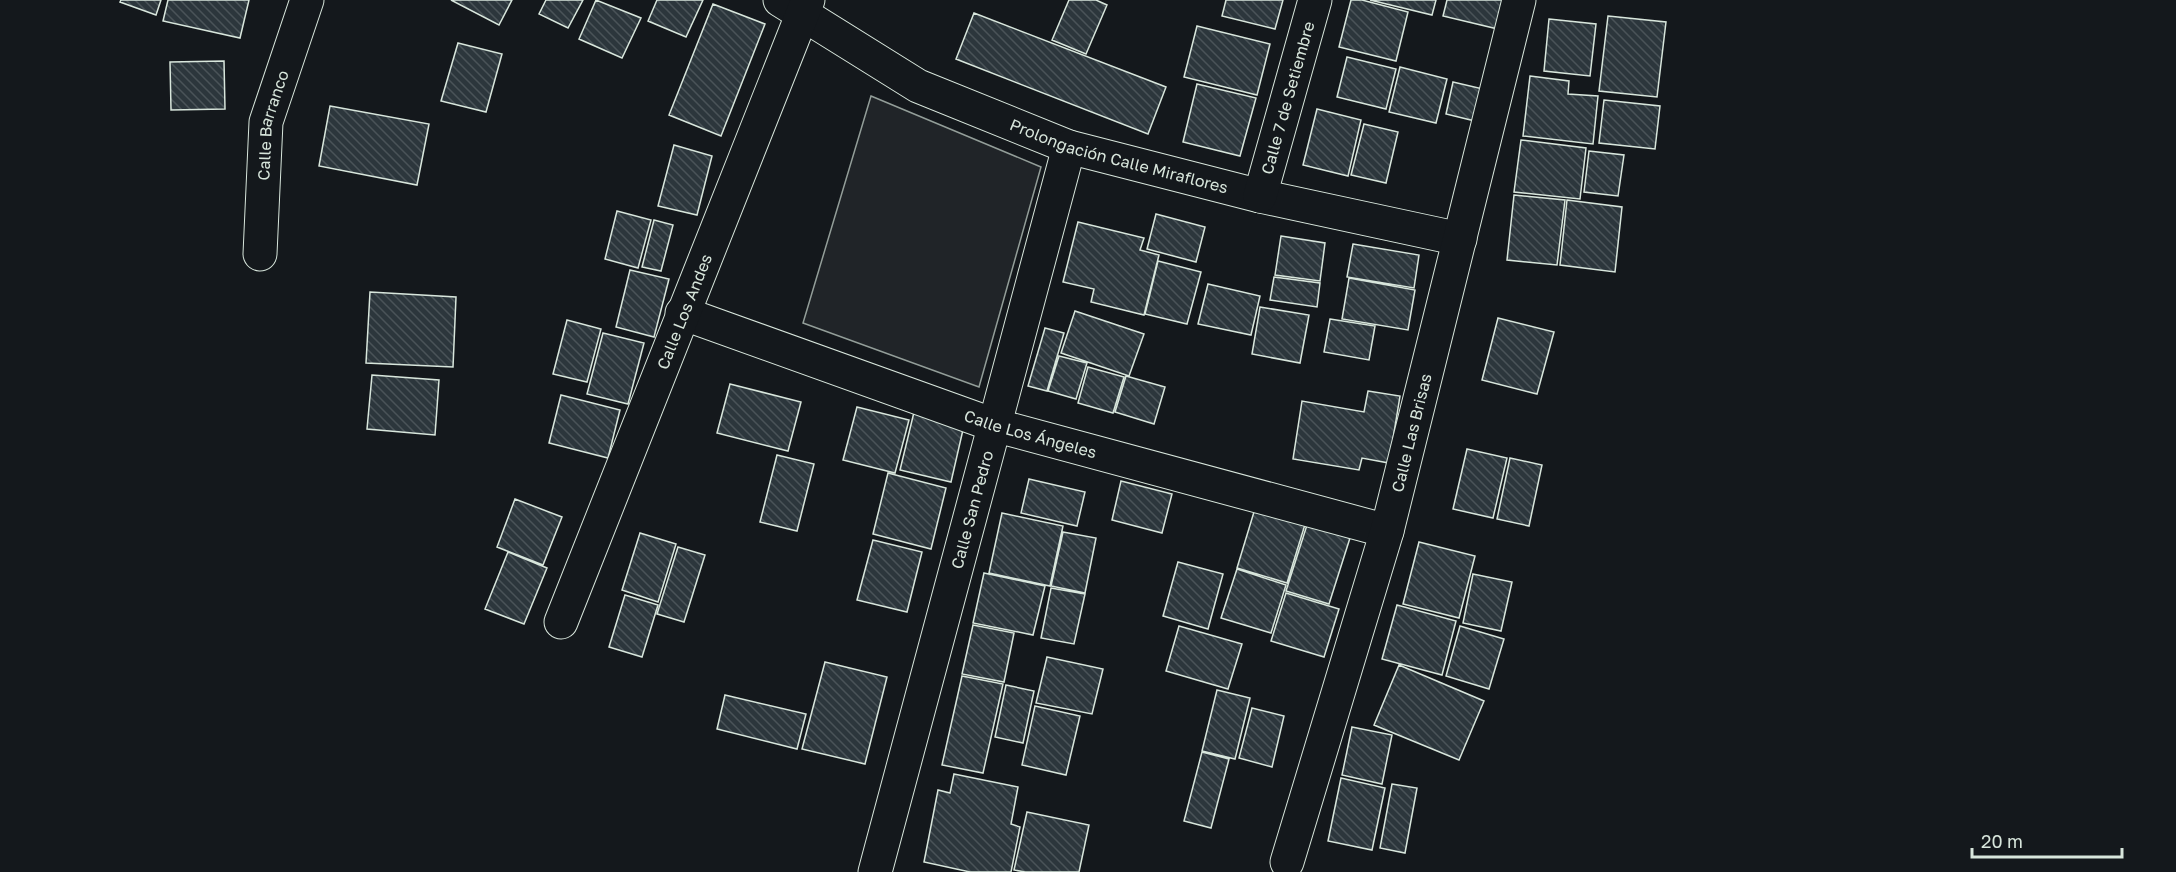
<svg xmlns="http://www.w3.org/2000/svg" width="2176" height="872" font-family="'Golos Text',sans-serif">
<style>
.green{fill:#202428;stroke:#939e99;stroke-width:1.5}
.building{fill:url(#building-back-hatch);stroke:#d8e6dc;stroke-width:1.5}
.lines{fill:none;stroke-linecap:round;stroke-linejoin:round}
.minor-casing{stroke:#d8e6dc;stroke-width:35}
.minor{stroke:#14181c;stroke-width:33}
.labels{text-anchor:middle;stroke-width:4.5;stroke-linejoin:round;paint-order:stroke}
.street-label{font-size:16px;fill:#d8e6dc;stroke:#14181c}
</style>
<defs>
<pattern id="building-back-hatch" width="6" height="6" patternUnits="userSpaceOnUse" patternTransform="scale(1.5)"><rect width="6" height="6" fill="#2c363c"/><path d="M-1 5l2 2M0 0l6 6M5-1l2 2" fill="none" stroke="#4a5358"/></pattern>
</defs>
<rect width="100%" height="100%" fill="#14181c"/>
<path class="green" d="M871,96L1041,167L979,387L803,323Z"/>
<path class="building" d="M121,0H161L156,15L120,2Z
M168,0H249L240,38L163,21Z
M451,0H512L499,25Z
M546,0H583L568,28L539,14Z
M596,0L641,18L622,58L579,39Z
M657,0H703L686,37L648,21Z
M1069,0H1096L1107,5L1086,54L1052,40Z
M1226,0H1283L1275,29L1222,16Z
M1351,0H1362L1408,12L1396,61L1339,47Z
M1370,0H1436L1432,15Z
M1447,0H1509L1502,30L1443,16Z
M713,4L765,24L721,136L669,115Z
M974,13L1166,87L1148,134L956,59Z
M1608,16L1666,22L1657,97L1599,91Z
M1549,19L1596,24L1590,76L1544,71Z
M1197,26L1270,44L1257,95L1184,77Z
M458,43L502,54L486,112L441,101Z
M1347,57L1396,69L1386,109L1337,97Z
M224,61L225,109L171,110L170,62Z
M1400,67L1447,79L1436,123L1389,112Z
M1530,76L1569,81L1568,94L1598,96L1593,144L1523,136Z
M1453,82L1483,89L1475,121L1446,114Z
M1197,84L1256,98L1240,156L1183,142Z
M1604,100L1660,106L1655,149L1599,143Z
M330,106L429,124L417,185L319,166Z
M1317,109L1361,120L1348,176L1303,165Z
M1364,124L1398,132L1386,183L1351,175Z
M1521,140L1586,148L1580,199L1514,192Z
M674,145L712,156L697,215L658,206Z
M1589,151L1624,155L1618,196L1584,192Z
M1514,195L1565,200L1557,265L1507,260Z
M1567,200L1622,207L1615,272L1560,265Z
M617,211L651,220L638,268L605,259Z
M1156,214L1205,227L1196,262L1147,249Z
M654,220L673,225L661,271L642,267Z
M1078,222L1144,238L1140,250L1159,255L1144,315L1091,302L1094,289L1063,282Z
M1281,236L1325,243L1320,281L1275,275Z
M1353,244L1419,255L1414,288L1347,277Z
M1158,261L1201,272L1187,324L1145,314Z
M630,270L669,279L654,337L616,327Z
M1274,277L1320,283L1317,307L1270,300Z
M1349,278L1415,290L1408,330L1342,319Z
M1208,284L1260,296L1251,335L1198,324Z
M370,292L456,297L453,367L366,363Z
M1260,307L1309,315L1300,363L1252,354Z
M1075,311L1144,334L1129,376L1061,353Z
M1498,318L1554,332L1537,394L1482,380Z
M1330,319L1375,326L1369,360L1324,352Z
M567,320L601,329L587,382L553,374Z
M1045,328L1064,333L1047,391L1028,386Z
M603,333L644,343L628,404L587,394Z
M1059,356L1087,363L1076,399L1048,391Z
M1088,367L1124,377L1113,413L1078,403Z
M372,375L439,380L435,435L367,429Z
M1126,376L1165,387L1154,424L1115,412Z
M730,384L801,402L788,451L717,433Z
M1368,391L1400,396L1389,463L1362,458L1359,470L1293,459L1302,401L1364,412Z
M561,395L620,410L608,458L549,443Z
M857,407L909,420L895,473L843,460Z
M915,408L965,421L951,482L900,470Z
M1467,449L1507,458L1493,518L1453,509Z
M777,455L814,464L797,531L760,522Z
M1510,458L1542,465L1529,526L1497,519Z
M888,473L946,488L931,549L873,534Z
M1029,479L1085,492L1077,526L1021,513Z
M1121,481L1172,494L1162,533L1112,520Z
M515,499L562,517L543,565L497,547Z
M1257,502L1307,518L1287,583L1237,568Z
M1002,513L1063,526L1050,586L989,573Z
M1307,525L1350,538L1329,604L1286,591Z
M1063,532L1096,538L1085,593L1051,586Z
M640,533L676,544L658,602L622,590Z
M873,540L922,552L907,612L857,600Z
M1419,542L1475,556L1459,618L1403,604Z
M678,547L705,555L684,622L657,614Z
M508,552L547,568L524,624L485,609Z
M1178,562L1223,574L1208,629L1163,616Z
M1237,569L1286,585L1271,633L1221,618Z
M984,573L1045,586L1033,635L973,623Z
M1473,574L1512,582L1501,631L1463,623Z
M1051,588L1085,594L1074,644L1041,638Z
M1286,593L1339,609L1324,657L1271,641Z
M625,595L658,605L642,657L609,647Z
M1397,605L1456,621L1442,675L1382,659Z
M973,625L1014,633L1004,682L962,674Z
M1179,626L1242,644L1228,689L1166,671Z
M1460,626L1504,639L1489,689L1446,676Z
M1047,657L1103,669L1092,714L1036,703Z
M825,662L887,677L865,764L802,749Z
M1399,665L1484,701L1459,760L1374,725Z
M962,676L1003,684L983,773L942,765Z
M1006,685L1034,691L1023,743L995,737Z
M1217,690L1250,698L1235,759L1202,751Z
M725,695L806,714L797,749L717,729Z
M1035,706L1080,716L1066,775L1022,765Z
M1252,708L1284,716L1272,767L1239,758Z
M1352,727L1392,735L1382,784L1342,775Z
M1202,752L1229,759L1211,828L1184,821Z
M954,774L1018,787L1011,824L1020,827L1011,872H970L924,862L938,790L950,793Z
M1341,778L1385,788L1372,850L1328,841Z
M1392,784L1417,788L1405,853L1380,848Z
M1027,812L1089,825L1079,872H1025L1014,870Z"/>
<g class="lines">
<g class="minor-casing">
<g id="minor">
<path id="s1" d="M780,0L918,86L1069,147L1260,196L1460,239"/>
<path id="s2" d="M1260,196L1315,0"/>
<path id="s3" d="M260,254L266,122L307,0"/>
<path id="s4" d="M682,313L994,425L1387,531"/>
<path id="s5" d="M561,622L808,0"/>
<path id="s6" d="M1287,862L1387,531L1519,0"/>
<path id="s7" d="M875,872L1069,147"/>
</g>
</g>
<use href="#minor" class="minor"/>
</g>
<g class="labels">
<g class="street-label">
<text dy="6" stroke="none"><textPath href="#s2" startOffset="102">Calle 7 de Setiembre</textPath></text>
<text dy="6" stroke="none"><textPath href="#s3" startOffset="130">Calle Barranco</textPath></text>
<text dy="6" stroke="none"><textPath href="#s1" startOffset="376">Prolongación Calle Miraflores</textPath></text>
<text dy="6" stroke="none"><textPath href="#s5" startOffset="334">Calle Los Andes</textPath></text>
<text dy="6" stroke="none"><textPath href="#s4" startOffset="369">Calle Los Ángeles</textPath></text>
<text dy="6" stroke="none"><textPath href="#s6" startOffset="447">Calle Las Brisas</textPath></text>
<text dy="6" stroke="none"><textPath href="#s7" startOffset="375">Calle San Pedro</textPath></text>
</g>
</g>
<path d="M1972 848v9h150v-9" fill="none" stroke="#d8e6dc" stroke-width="3"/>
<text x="1981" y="848" font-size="18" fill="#d8e6dc" stroke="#14181c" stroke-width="4.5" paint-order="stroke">20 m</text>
</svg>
